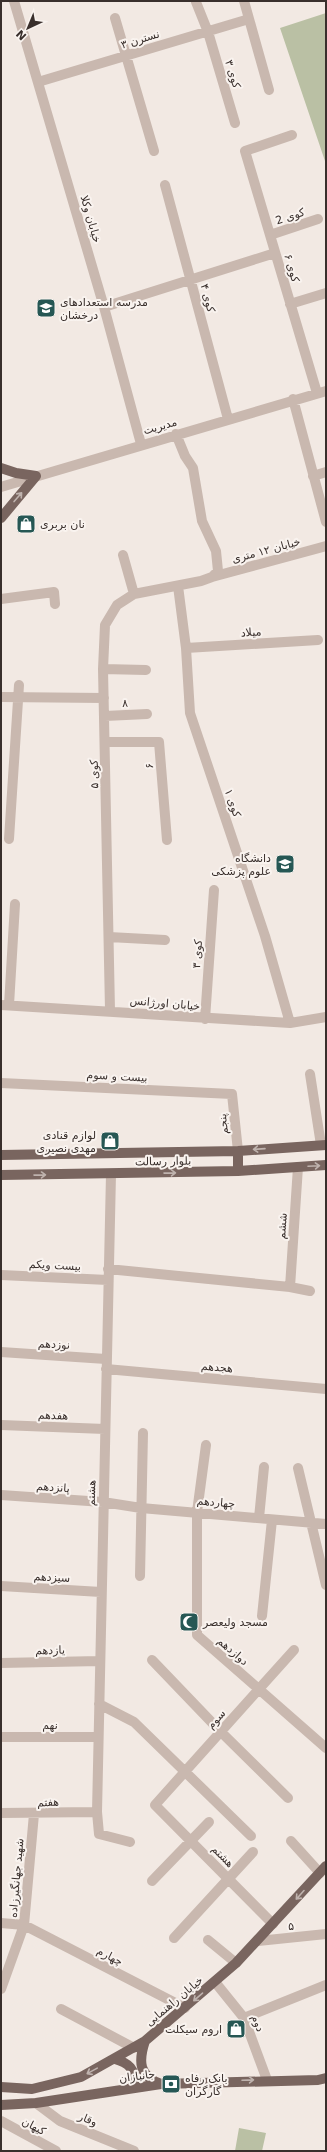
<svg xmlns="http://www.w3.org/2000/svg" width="327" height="2152" font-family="'DejaVu Sans','Noto Sans Arabic',sans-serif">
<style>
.green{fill:#bac0a4}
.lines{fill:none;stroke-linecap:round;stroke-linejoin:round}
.minor{stroke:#c9b8af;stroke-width:10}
.major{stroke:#79655f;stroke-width:10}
.oneway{stroke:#bfb3ae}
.labels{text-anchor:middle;stroke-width:4;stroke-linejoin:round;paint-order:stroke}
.street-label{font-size:11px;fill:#392f2c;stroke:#f9f3ef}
.poi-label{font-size:11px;fill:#392f2c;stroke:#f9f3ef;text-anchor:start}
</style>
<rect width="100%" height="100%" fill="#f2e9e3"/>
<path class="green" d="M326,13V164L280,28Z
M239,2128L266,2133L262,2151H235Z"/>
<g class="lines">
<path class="minor" d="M14,1L104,307L141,444
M244,1L269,90
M196,2L208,32L235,123
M115,18L154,151
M38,82L249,19
M292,135L245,151L317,393
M165,185L228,419
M270,235L318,219
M290,304L326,293
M104,307L275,253
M293,399L326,522
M313,476L326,472
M1,487L326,391
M123,555L134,594
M212,577L326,546
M178,586L186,648L190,713L265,936L290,1023
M1,599L54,592L55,604
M186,648L318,640
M103,669L146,670
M1,697L104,698
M105,716L147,714
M106,742H159L167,840
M9,839L19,685
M109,937L165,940
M1,1005L290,1023L326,1017
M9,1005L15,904
M110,1010L103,669L105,625L117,605L134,594L201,581L212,577L218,571L216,551L202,521L193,468L185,456L176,434
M205,1019L214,890
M310,1074L321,1145
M1,1083L232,1094L238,1151
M111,1174L97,1812L99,1834L130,1842
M108,1269L290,1287L310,1291
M1,1275L108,1280
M290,1287L298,1167
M1,1352L106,1359
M106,1369L326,1389
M1,1425L105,1429
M206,1445L197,1512V1635L326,1748
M298,1468L326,1585
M1,1495L103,1502L141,1508L326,1524
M259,1518L264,1467
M140,1576L143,1433
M1,1586L101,1592
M262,1616L272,1520
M152,1660L221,1732L288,1798
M1,1663L100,1661
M99,1704L134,1722L251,1836
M1,1737H98
M1,1813L97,1812
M291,1841L320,1873
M152,1881L209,1822
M1,1923L24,1925L185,2008
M273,1924L155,1805L294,1650
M174,1938L253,1852
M208,1940L236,1963
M258,1941L326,1934
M215,1982L244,2018L267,2080
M1,1989L24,1925L34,1814
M61,2009L134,2048
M244,2018L326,1985
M36,2103L60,2121L134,2151
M1,2121L56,2151"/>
<path class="major" d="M1,468L16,473L36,476
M1,518L36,476
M238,1151V1171
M1,1155L238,1151L326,1145
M1,1175L238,1171L326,1165
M145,2041C138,2062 139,2076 161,2084
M115,2059C129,2063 135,2069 135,2084L131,2088
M1,2087L32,2089L81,2077L145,2041L236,1963L326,1866
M1,2105L36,2103L161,2084L318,2080L326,2078"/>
</g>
<defs><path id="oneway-shaft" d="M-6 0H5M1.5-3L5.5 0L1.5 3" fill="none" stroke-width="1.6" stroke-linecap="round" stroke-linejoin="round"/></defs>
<g class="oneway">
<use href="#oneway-shaft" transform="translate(18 497) rotate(-49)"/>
<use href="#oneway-shaft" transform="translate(259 1149) rotate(176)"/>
<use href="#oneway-shaft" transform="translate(314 1166) rotate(-3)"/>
<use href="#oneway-shaft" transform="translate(170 1173) rotate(-1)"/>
<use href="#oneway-shaft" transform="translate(40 1175) rotate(-1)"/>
<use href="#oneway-shaft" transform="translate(300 1895) rotate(132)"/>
<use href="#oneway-shaft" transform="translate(198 1997) rotate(139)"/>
<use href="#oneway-shaft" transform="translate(92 2071) rotate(151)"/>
<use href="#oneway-shaft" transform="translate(248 2080) rotate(-2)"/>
</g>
<defs>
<g id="school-square" transform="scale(1)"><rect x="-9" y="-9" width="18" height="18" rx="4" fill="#265754" stroke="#f9f3ef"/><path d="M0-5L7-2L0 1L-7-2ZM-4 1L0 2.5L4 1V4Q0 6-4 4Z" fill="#fff"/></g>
<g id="shop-square" transform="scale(1)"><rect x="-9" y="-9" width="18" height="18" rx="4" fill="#265754" stroke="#f9f3ef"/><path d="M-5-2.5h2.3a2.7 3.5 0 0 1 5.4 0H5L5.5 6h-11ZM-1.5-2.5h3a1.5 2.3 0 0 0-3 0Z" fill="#fff"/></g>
<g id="university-square" transform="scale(1)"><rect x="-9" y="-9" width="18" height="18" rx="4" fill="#265754" stroke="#f9f3ef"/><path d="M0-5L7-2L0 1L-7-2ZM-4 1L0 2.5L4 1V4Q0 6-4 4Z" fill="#fff"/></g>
<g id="mosque-square" transform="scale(1)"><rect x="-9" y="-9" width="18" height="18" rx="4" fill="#265754" stroke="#f9f3ef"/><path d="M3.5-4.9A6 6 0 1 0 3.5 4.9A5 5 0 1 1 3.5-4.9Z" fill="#fff"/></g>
<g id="bank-square" transform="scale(1)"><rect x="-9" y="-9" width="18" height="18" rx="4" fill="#265754" stroke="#f9f3ef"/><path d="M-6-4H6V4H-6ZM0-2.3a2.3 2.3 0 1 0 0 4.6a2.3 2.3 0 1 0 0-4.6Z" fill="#fff"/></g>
</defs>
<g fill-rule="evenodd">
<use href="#school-square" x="46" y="308"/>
<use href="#shop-square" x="26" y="524"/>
<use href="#university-square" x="285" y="864"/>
<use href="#shop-square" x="110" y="1141"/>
<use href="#mosque-square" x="189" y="1622"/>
<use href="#shop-square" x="236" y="2029"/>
<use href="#bank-square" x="171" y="2084"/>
</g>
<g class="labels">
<g class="street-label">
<text transform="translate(140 39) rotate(-17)" y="4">نسترن ۳</text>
<text transform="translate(233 74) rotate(73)" y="4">کوی ۳</text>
<text transform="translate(290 216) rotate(-18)" y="4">کوی 2</text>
<text transform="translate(91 219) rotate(74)" y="4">خیابان وکلا</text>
<text transform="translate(292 268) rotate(74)" y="4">کوی ۶</text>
<text transform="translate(208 298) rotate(75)" y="4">کوی ۴</text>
<text transform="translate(160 426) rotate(-16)" y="4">مدیریت</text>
<text transform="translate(266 550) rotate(-15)" y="4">خیابان ۱۲ متری</text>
<text transform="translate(251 632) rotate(-4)" y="4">میلاد</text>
<text transform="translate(125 703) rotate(-2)" y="4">۸</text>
<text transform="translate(149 766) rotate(-95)" y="4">۶</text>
<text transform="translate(94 774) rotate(-91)" y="4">کوی ۵</text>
<text transform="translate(233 803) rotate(71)" y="4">کوی ۱</text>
<text transform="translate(197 954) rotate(-86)" y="4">کوی ۳</text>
<text transform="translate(165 1003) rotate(5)" y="4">خیابان اورژانس</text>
<text transform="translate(117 1076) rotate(3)" y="4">بیست و سوم</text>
<text transform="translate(223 1124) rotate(-96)" y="4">پنجم</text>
<text transform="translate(163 1161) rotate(-1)" y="4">بلوار رسالت</text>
<text transform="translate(282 1226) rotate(-86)" y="4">ششم</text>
<text transform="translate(55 1265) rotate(3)" y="4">بیست ویکم</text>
<text transform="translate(54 1344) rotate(3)" y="4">نوزدهم</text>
<text transform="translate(217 1367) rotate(5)" y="4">هجدهم</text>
<text transform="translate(53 1415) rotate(2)" y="4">هفدهم</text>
<text transform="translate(53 1487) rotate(4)" y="4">پانزدهم</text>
<text transform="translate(91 1493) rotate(-89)" y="4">هشتم</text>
<text transform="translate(216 1502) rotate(5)" y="4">چهاردهم</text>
<text transform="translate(52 1577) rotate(3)" y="4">سیزدهم</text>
<text transform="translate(50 1650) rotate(-1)" y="4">یازدهم</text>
<text transform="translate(233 1651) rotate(41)" y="4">دوازدهم</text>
<text transform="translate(216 1719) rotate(-48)" y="4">سوم</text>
<text x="50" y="1729">نهم</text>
<text transform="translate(48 1802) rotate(-2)" y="4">هفتم</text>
<text transform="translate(223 1856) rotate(45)" y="4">هشتم</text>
<text transform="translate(16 1878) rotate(-85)" y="4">شهید جهانگیرزاده</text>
<text transform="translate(291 1926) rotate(-6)" y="4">۵</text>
<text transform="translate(110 1956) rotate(27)" y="4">چهارم</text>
<text transform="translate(174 2001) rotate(-40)" y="4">خیابان راهنمایی</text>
<text transform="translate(258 2023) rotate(67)" y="4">دوم</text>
<text transform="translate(137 2076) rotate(-8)" y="4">جانبازان</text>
<text transform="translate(88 2119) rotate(22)" y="4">وقار</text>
<text transform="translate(34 2126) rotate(28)" y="4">کیهان</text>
</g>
<g class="poi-label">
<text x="60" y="306">مدرسه استعدادهای<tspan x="60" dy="13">درخشان</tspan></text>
<text x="40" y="528">نان بربری</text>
<text x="271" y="862" text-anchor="end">دانشگاه<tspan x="271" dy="13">علوم پزشکی</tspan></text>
<text x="96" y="1139" text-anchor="end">لوازم قنادی<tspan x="96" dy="13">مهدی نصیری</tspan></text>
<text x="203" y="1626">مسجد ولیعصر</text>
<text x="222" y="2033" text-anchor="end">اروم سیکلت</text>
<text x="185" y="2082">بانک رفاه<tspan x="185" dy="13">گارگران</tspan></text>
</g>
</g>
<rect width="327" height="2152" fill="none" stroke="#392f2c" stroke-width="4"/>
<g transform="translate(28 28) rotate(224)" stroke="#f9f3ef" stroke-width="3" paint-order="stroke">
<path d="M0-3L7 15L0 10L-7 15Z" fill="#392f2c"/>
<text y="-6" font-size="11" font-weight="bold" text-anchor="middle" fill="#392f2c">N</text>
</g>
</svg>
